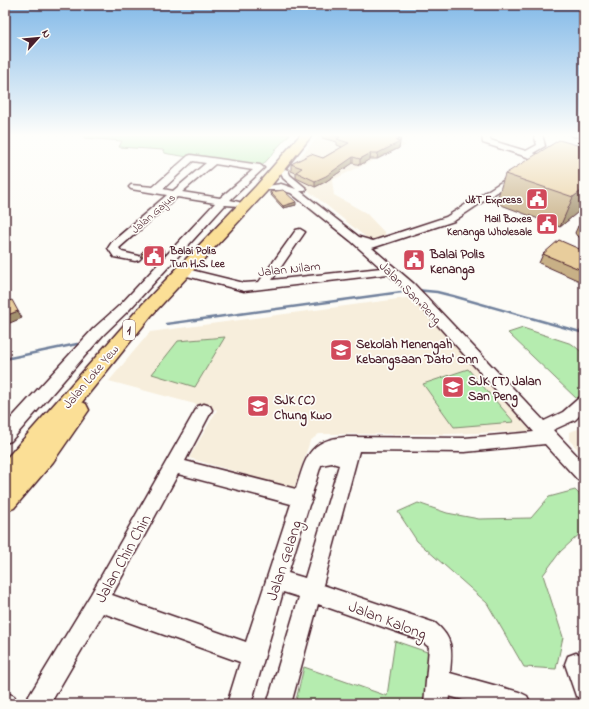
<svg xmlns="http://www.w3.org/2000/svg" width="589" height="709" font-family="'Indie Flower',sans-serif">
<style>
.built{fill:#f7eedc}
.green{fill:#b5ecaf;stroke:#80866d}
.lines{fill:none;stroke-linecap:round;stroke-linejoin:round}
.stream-far1{stroke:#70809c;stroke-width:2}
.stream{stroke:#70809c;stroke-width:2.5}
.minor-casing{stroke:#4a1f2b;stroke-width:3}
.highway-casing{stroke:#4a1f2b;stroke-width:3}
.minor{fill:#fdfcf7;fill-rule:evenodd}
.highway{fill:#fbdf96;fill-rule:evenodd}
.wall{fill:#c8b086;stroke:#4a1f2b}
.shaded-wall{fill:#a2906d;stroke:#4a1f2b}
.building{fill:#e8cd9c;stroke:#4a1f2b}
.labels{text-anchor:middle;stroke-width:3.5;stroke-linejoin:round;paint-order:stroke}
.far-poi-label{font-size:11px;font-weight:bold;fill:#4a1f2b;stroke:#fdfcf7;text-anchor:end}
.far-street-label{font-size:11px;fill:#4a1f2b;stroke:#fdfcf7}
.shield{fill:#fdfcf7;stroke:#806168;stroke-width:1}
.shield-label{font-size:12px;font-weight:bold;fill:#4a1f2b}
.poi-label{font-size:13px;font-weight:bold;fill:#4a1f2b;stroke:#fdfcf7;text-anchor:start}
.street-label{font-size:13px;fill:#4a1f2b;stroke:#fdfcf7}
.near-street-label{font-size:16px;fill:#4a1f2b;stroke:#fdfcf7}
</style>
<rect width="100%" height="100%" fill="#fdfcf7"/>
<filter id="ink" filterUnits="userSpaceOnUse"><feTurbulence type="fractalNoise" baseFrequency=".025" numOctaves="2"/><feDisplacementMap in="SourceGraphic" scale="8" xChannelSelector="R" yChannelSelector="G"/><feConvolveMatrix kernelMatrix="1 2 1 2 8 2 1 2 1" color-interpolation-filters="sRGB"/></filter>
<g filter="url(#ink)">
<path class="built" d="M321,134H368L406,145L332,180L334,195L366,213L385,233L386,238L379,240L368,239L289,175L288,170Z
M406,298L415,299L531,431L447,434H319L310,441L294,489L189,458L217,410L109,381L150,332Z
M584,427V456L569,440V432Z"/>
<path class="green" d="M86,134H290L276,149H274L276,150L260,168L169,154L165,153L163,150L119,147L122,141L84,138V135Z
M523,328L572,344L584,354V395L578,400L508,333Z
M225,337L195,387L152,374L178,341Z
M468,369L514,422L454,427L423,384Z
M575,490L584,499V530L560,552L543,575L563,637L556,669L524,667L487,603L417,541L398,512L418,503L447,513L479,519L531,518L549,497Z
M395,641L433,654L429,704H295L304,667L387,696Z"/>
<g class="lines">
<path class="stream-far1" d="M416,290L423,291"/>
<path class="stream" d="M416,290L437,292L453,296L584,333
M166,324L409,291
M5,359L77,344"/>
<g class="minor-casing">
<path id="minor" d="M482,134H490V140L526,151L537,145L534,134H542L545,146L533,153L584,169V175L483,143Z
M569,134H584V137L573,136Z
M191,155L260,165L264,168L230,200L239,202L241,204L239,206L225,205L129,310L103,335L11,441L5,443V425L93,329L121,304L215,203L177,197L119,248L122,252L139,256L141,258L139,260L135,261L114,257L108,248L112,242L167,195L131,189L129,187L131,185L153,187L188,156ZM193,161L206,163L173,191L163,189ZM215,164L253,170L220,198L182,192Z
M285,169L288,170L290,175L307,189L305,191H300L359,237L373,241L446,217L514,174H520L521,176L454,221L372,248L414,284L544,421L563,412L579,398L584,396V411L575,420L553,430L584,463V483L578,480L545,444L465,452L359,451L323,585L435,623C454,639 452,650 450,673L519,692L527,696L531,704H477L449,696L448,704H424L429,647L420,640L318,604L291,704H267L299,597L283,592L251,704H227L240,662L103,613L50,704H25L29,696L91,594L198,406L204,404L210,406L212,410L185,461L296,489C306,458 308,440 345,437L465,438L534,432L406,290L388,274L244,291L187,276L185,274L187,272L191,270L244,283L259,282L296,230L300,229L305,232L272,280L381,268L351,241L291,193L280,190H267L265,188L267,186L281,184L296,189L283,178L281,172ZM332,463L339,465L305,578L288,573L309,505L312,499L311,497L321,465ZM178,474L291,504L246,642L112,595Z
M576,653L584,656V700L576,696L565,664L568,656Z
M5,692L14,696L18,704H5Z"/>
</g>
<g class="highway-casing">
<path id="highway" d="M301,134H313L266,192L151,316L82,402L86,404L89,410L53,462L14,508L5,512V460L139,308L256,186Z"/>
</g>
<use href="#minor" class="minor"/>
<use href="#highway" class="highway"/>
</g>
<path class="wall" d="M322,134H386L400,144L399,145V148L377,159H370L360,165L353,163L325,182L315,187L296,178V173L291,171V164L323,158L342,147L337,145V142L322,138Z
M584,147V207L560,227L496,203L505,174Z
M270,192L296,205L283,208L270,194Z
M584,221V239L577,236L575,233L578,226Z
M164,250L165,254L158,262L142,257L141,253Z
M584,251V283L539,263L543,254Z"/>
<path class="shaded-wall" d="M401,138L399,148L377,159L378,153Z
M371,153L370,159L360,165V159Z
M353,157V163L325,182L315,187V181Z
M584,189V207L560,227L573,197Z
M296,202V205L283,208V206Z
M164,250L165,254L158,262L157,257Z
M18,311L22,318L5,325V316Z"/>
<path class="building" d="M329,134H386L401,138L396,141L400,142L378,153H371L360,159L353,157L326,176L315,181L296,172L302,168L291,164L311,154L323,158L349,143L337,139L340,137Z
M559,140L584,147V189L573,197L505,174Z
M283,190L296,202L283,206L270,192Z
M584,221V231L581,230L578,226Z
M559,240L584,251V271L543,254Z
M148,246L164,250L157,257L141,253Z
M12,300L18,311L5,316V303Z"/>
</g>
<linearGradient id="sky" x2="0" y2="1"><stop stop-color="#82b9e8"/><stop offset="0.58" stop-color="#fefefb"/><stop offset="1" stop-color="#fefefb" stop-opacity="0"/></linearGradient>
<rect width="589" height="233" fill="url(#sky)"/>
<defs>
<g id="civic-square" transform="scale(1.15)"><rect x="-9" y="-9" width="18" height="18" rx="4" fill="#d1495b" stroke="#fdfcf7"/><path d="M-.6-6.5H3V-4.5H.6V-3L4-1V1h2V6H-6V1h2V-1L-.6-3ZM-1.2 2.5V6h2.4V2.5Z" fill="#fff"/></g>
<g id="school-square" transform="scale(1.15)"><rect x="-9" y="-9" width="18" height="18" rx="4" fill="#d1495b" stroke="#fdfcf7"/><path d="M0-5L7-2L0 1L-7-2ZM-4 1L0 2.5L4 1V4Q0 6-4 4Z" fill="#fff"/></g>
</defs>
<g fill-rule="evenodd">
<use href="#civic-square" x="537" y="199"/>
<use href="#civic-square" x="547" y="224"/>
<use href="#civic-square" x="154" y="256"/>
<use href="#civic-square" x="414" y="260"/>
<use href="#school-square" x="341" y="350"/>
<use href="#school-square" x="453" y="387"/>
<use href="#school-square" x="258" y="406"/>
</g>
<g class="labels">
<g class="far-poi-label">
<text x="522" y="203">J&amp;T Express</text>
<text x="532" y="222">Mail Boxes<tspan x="532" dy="13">Kenanga Wholesale</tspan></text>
<text x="170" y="254" text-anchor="start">Balai Polis<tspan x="170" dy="13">Tun H.S. Lee</tspan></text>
</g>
<g class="far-street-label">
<text transform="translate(153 213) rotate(-41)" y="4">Jalan Gajus</text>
</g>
<rect class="shield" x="123" y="320" width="12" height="20" rx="3"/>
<g class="shield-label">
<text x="129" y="334">1</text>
</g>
<g class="poi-label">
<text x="430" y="258">Balai Polis<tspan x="430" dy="15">Kenanga</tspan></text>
<text x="356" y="348">Sekolah Menengah<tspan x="356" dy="15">Kebangsaan Dato' Onn</tspan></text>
<text x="468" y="385">SJK (T) Jalan<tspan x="468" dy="15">San Peng</tspan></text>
<text x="274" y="404">SJK (C)<tspan x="274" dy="15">Chung Kwo</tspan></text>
</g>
<g class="street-label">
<text transform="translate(289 268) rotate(-6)" y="5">Jalan Nilam</text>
<text transform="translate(411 292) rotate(45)" y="5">Jalan San Peng</text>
<text transform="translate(90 376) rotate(-50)" y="5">Jalan Loke Yew</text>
</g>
<g class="near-street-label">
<text transform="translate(122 558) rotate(-61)" y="6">Jalan Chin Chin</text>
<text transform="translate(283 560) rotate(-72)" y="6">Jalan Gelang</text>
<text transform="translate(388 619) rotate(21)" y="6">Jalan Kalong</text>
</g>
</g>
<rect width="589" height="709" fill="none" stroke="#fdfcf7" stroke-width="20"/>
<rect x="10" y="10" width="569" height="689" fill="none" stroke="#4a1f2b" stroke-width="1.5" filter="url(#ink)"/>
<g transform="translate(38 38) rotate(63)" stroke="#fdfcf7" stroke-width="3" paint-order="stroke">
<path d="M0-3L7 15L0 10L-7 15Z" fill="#4a1f2b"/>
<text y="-6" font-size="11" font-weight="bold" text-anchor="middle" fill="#4a1f2b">N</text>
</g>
</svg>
